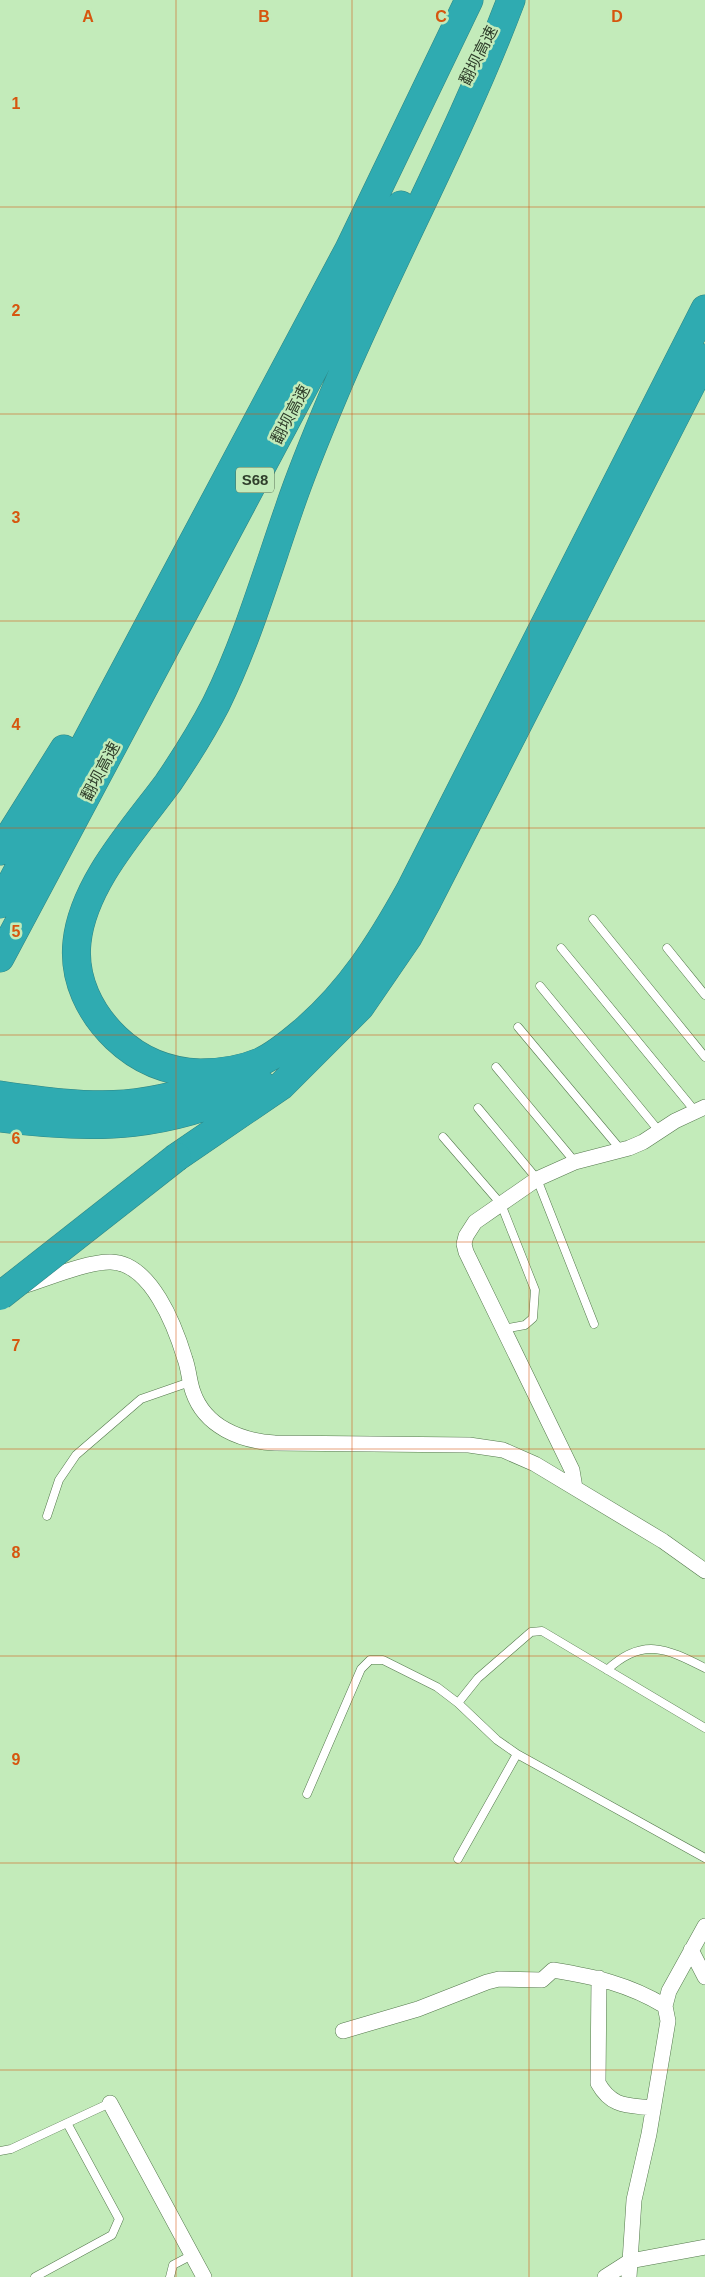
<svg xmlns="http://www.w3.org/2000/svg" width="705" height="2277" font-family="Arial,'Noto Sans SC',sans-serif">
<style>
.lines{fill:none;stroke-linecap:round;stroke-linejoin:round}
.service-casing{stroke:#54784c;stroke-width:9}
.minor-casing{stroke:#54784c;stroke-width:16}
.motorway-casing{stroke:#2f8582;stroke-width:29}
.service{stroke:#fff;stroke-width:8}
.minor{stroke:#fff;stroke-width:15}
.motorway{stroke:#2fabb1;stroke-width:28}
.motorway-bridge-casing{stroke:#2f8582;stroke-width:29;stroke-linecap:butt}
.motorway-bridge{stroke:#2fabb1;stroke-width:28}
.grid{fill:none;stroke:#d6560f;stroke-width:1;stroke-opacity:0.55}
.labels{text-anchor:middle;stroke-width:5;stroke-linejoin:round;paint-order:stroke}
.shield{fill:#c3ebba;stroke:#5b7256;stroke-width:1}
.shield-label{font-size:15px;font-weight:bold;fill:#2f3e2b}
.street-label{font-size:16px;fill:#2f3e2b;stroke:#c3ebba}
.grid-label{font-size:16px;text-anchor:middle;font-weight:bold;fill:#d6560f;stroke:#c3ebba;stroke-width:5;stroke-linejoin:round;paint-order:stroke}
</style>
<rect width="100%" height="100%" fill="#c3ebba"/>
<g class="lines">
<g class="service-casing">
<path id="service" d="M593,919L705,1057
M561,948L695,1111
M667,948L705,995
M540,986L659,1131
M518,1027L621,1150
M496,1067L575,1162
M478,1108L537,1179L594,1324
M443,1137L501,1204L535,1290L533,1318L525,1325L503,1329
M47,1516L59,1480L76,1455L141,1399L190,1382
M607,1670C642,1637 666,1648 705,1668
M458,1703L478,1678L531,1632L542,1631L705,1728
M307,1794L361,1669L370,1660H383L437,1687L458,1703L497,1740L517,1754L705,1858
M458,1859L517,1754
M0,2151L11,2149L110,2103
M35,2277L112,2235L119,2219L67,2123
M170,2277L173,2265L192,2255"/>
</g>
<g class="minor-casing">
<path id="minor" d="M23,1286C46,1279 88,1261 111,1262C151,1263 175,1326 185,1359C189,1370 189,1381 193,1392C205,1427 241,1441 275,1443L469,1445L503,1450L535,1464L663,1541L705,1571
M575,1488L572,1470L466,1252L464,1244L466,1236L475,1222L537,1179L575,1162L629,1148L643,1142L675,1121L705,1107
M691,1950L705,1977
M599,1978L598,2083C612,2108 628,2105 653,2108
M343,2031L418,2009L487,1982L499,1979L542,1980L553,1970C596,1977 628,1984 665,2006
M110,2103L204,2277
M605,2277L630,2261L705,2247
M629,2277L634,2200L649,2134L668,2021L665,2006L669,1991L705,1926"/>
</g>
<g class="motorway-casing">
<path id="motorway" d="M511,0C460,135 390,261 334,394C318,432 302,470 289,509C266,575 247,641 216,704C202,731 185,758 168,783C134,829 83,884 77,942C73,979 90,1013 116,1038C139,1060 168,1072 200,1073C220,1073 241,1070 260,1062C276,1055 291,1042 304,1031C351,990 380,944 410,890L705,309
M0,851L64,749
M0,904L349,249L469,0
M0,958L401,205
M0,1095C41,1101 84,1107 125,1104C160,1101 193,1091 225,1081
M0,1118C99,1131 170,1128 261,1084
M177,1157L281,1086L360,1007L408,937L428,900L705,358"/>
</g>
<use href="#service" class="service"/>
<use href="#minor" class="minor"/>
<use href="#motorway" class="motorway"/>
<g class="motorway-bridge-casing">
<path id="motorway-bridge" d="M0,1296L177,1157"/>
</g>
<use href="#motorway-bridge" class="motorway-bridge"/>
</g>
<path class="grid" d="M176,0V2277M352,0V2277M529,0V2277M0,207H705M0,414H705M0,621H705M0,828H705M0,1035H705M0,1242H705M0,1449H705M0,1656H705M0,1863H705M0,2070H705"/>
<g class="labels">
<rect class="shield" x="236" y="467.5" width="38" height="25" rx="4"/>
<g class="shield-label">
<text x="255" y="485">S68</text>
</g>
<g class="street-label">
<text transform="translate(478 55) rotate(-63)" y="6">翻坝高速</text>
<text transform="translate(290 414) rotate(-62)" y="6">翻坝高速</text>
<text transform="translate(100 771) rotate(-62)" y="6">翻坝高速</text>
</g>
</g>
<g class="grid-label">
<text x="88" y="22">A</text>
<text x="264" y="22">B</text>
<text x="441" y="22">C</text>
<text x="617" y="22">D</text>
<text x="16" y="109">1</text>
<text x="16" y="316">2</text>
<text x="16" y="523">3</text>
<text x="16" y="730">4</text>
<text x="16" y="937">5</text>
<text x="16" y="1144">6</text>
<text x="16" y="1351">7</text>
<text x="16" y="1558">8</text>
<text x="16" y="1765">9</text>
</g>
</svg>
